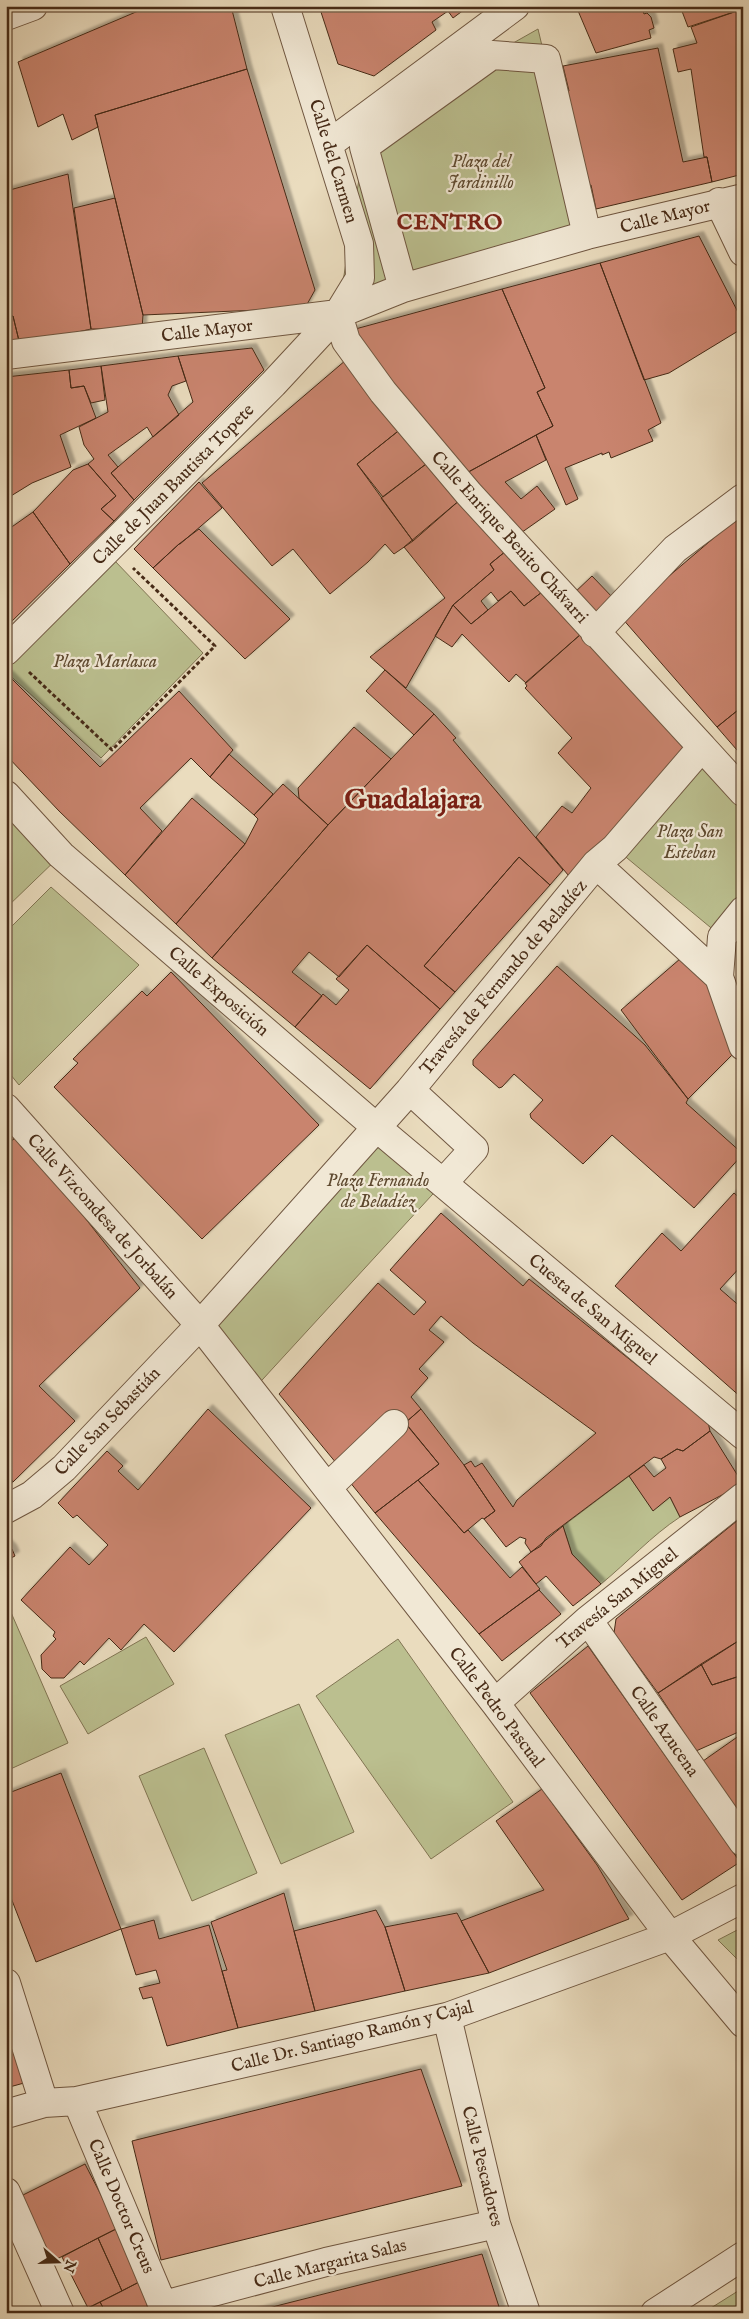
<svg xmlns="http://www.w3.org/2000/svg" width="749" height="2319" font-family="'IM FELL English',serif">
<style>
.green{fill:#bbbf8f;stroke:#817553}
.building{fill:#c9846e;stroke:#472b17;filter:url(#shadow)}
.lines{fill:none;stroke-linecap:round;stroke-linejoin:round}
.minor-casing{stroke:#705741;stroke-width:30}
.path{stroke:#472b17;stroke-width:3;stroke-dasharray:4 2.5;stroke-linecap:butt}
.minor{stroke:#f1e8d5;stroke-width:28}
.labels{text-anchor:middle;stroke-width:4.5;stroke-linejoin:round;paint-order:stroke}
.street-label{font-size:18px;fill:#472b17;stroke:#f1e8d5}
.park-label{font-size:18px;font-style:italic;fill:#5e492f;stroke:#f1e8d5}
.district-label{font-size:22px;font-weight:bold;letter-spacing:1px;fill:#7a1f14;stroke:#f1e8d5}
.town-label{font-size:28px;font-weight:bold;fill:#7a1f14;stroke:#f1e8d5}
</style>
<defs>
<filter id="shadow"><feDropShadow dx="4.5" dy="-4.5" stdDeviation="1" flood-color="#0004"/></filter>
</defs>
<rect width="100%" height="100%" fill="#eadcbe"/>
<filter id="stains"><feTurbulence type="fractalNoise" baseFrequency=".004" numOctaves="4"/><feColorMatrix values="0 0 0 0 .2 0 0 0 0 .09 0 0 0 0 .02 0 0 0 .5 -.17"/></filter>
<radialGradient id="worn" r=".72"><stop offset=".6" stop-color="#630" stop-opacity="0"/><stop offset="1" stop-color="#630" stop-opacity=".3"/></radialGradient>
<path class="green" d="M538,29L587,235L338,314L364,147L492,55Z
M114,560L203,653L101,758L6,672V669Z
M702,747L743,792V911L722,937L615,848Z
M6,795L61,855L6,908Z
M51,887L139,965L19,1085L6,1069V932Z
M376,1127L443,1183L252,1391L200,1325Z
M629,1476L653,1510L670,1497L680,1517C651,1536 628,1562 601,1584L572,1554L563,1526Z
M6,1601L68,1743L6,1771Z
M146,1637L174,1684L88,1734L60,1686Z
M398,1639L513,1802L431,1859L316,1696Z
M299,1704L354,1832L281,1864L225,1735Z
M204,1748L257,1873L192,1901L139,1776Z
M743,1927V1965L718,1940Z
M743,2288V2313H703L738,2291Z"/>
<path class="building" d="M150,6H231L247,69L95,115L98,127L72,140L63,114L38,127L18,62Z
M319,6H469L453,18L448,11L432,22L436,30L374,76L338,64Z
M576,6H649L643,11L644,14L647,13L651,17L654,28L649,30L651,38L596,53Z
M680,6H743V9L688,27Z
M743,9V174L712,182L707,157H704L691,69L678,72L673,49L697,43L691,27Z
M658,48L683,162L707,157L712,182L596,209L591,185L587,186L564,91H569L563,66Z
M247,69L315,290L305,308L143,315L95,115Z
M68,174L91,329L20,345L13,316L6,318V191Z
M115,198L143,315L142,329H91L74,208Z
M699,236L743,322V328L669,373L644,380L600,263Z
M600,263L661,423L648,430L653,441L611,458L609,452L602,455V453L565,468L578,499L566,505L536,435L553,426L537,392L545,388L502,289Z
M502,289L545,388L537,392L553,426L461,476L348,331Z
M13,316L20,345L6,347V318Z
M252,348L264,370L134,500L111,473L193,402L178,356Z
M178,356L186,381L172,386L168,395L179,415L153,437L147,427L108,455L118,467L111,473L134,500L114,521L101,509L116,496L88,464L94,459L84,445L79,427L108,412L101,366Z
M346,360L402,428L357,464L413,541L394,554L385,544L368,562L330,594L293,549L272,566L202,483Z
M101,366L105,400L91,403L84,386L71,388L69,370Z
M69,370L71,388L84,386L96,418L60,435L71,467L32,483L6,499V377Z
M402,428L430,461L383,497L357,464Z
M536,435L546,460L505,482L521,499L537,486L555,509L518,535L461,476Z
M430,461L461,499L413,541L381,498Z
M88,464L116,496L101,509L114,521L70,564L33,512L73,470Z
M199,482L222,508L180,544H179L153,568L134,549Z
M461,499L506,551L490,564L494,570L453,605L406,688L370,657L445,598L404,547Z
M33,512L70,564L6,627V531Z
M743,513V706L717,727L621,617Z
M199,529L290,619L245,659L153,568L179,544Z
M506,551L542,592L524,606L511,591L498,601L491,592L481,601L488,610L471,624L453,605L494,570L490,564Z
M592,576L615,600L595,621L572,595Z
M511,591L524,606L542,592L581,634L526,683L516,674L509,682L462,634L452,647L435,636L453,605L471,624Z
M581,634L689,740L574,882L536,837L562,806L572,813L591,788L558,753L572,738L525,688L527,686L525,683Z
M385,670L434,714L414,735L366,691Z
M8,675L100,767L179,691L233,750L210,777L191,758L140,808L162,831L125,875L59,811L6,755V677Z
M743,706V757L717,727Z
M434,714L456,738L453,740L563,870L550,885L519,857L424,966L455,992L440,1009L367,945L339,977L309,952L292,972L322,996L295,1027L212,958L328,825Z
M354,727L391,759L328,825L299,798L298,788Z
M229,754L273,794L254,815L210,777Z
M283,784L328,825L212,958L176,924L245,844L258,819L254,815Z
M192,798L245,844L176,924L125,875Z
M519,857L550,885L455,992L424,966Z
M367,945L440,1009L370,1089L295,1027L323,994L336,1005L349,990L336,979Z
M688,952L710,978L735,1052L688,1099L621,1010Z
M557,966L645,1045L688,1099L686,1103L743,1154L694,1208L612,1135L583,1164L531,1118L530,1114L543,1100L514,1074L502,1087L499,1088L473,1065V1060Z
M171,972L319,1125L202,1239L54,1087L78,1063L73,1059L142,991L147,996Z
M6,1119L19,1134L6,1146Z
M19,1134L140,1288L39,1386L75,1421L13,1482L6,1471V1146Z
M734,1193L743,1201V1264L720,1289L743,1309V1399L615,1286L662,1233L681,1251Z
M441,1213L523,1286L529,1279L708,1422L710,1431L683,1451L677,1449L661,1459L654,1457L546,1538L541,1546L531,1552L525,1543L526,1539L520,1537L506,1547L484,1519L495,1511L464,1465L471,1461L475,1467L482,1463L513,1507L517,1500L596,1433L473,1343L441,1316L429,1330L444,1342L419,1369L428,1378L411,1397L421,1409L405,1423L337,1464L279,1394L378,1283L414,1315L426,1302L390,1270Z
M208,1409L311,1508L174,1652L144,1624L121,1650L109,1638L84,1665L80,1661L64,1678H51L42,1669L41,1655L56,1639L53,1636L55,1632L21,1600L70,1547L89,1565L108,1545L77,1515L73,1518L58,1503L107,1451L123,1466L118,1471L138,1490Z
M421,1409L464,1465L495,1511L484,1519L482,1518L464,1533L418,1480L439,1464L405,1423Z
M408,1426L439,1464L375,1513L349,1481Z
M710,1431L743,1484L680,1517L670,1497L653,1511L629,1476L644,1465L654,1477L666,1468L661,1459L677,1449L683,1451Z
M6,1471L13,1482L6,1486Z
M418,1480L464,1533L468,1530L510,1578L522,1567L540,1589L479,1634L375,1513Z
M743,1516V1638L658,1693L614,1633L616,1619Z
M563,1526L572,1554L601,1584L573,1606L546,1576L536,1584L519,1562Z
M6,1543L12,1549L15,1556L7,1560Z
M539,1590L561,1614L502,1661L479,1634Z
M743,1638V1675L712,1685L701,1664Z
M588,1646L740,1862L682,1900L530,1693Z
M701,1664L712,1685L743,1675V1730L696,1751L658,1693Z
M743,1733V1824L703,1761Z
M61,1773L121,1929L36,1962L6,1885V1794Z
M542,1789L597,1865L629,1919L489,1973L461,1921L544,1890L496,1821Z
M284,1893L315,2011L238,2028L222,1971L227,1970L211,1922Z
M376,1910L385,1927L405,1991L315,2011L294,1931Z
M457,1913L489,1973L405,1991L385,1927Z
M154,1920L159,1939L209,1925L238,2028L167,2046L152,1997L143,1999L139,1988L160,1983L156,1970L136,1975L121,1929Z
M12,2037L24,2083L6,2088V2038Z
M421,2069L462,2186L161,2260L132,2141Z
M85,2164L118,2228L47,2264L13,2200Z
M118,2228L141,2281L122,2291L98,2238Z
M98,2238L122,2291L88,2308L62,2257Z
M482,2254L501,2313H251L280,2305Z
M141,2281L149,2313H123L121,2309L106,2313L100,2302Z
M100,2302L106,2313H79L88,2308Z"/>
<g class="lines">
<g class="minor-casing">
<path id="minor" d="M6,16L33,6
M329,144L515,6
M719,202L743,252
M587,235L546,59L492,55L364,147L403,288L587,235L743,198
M338,314L346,341L383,392L469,494L702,747
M6,355L338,314L403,288
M595,633L675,549L743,498
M6,651L273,384L338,314L360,278L359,244L285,6
M6,795L61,855L376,1127L743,1435
M743,911L722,937L719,977L743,1046
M719,977L596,864L615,848L702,747L743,792
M410,1090L596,864
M6,1108L200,1325L64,1468L32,1495L6,1509
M443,1183L474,1149L410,1090L200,1325L495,1703L670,1936L743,2023
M328,1487L394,1424
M588,1620L743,1842
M495,1703L588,1620L743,1497
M6,1983L44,2103
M447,2017L496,2224L526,2313
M77,2101L166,2313
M6,2114L44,2103L77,2101L447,2017L670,1936L743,1898
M6,2192L60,2313
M164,2305L326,2262L496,2224
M655,2313L743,2256"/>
</g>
<path class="path" d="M29,672L112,750L215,646L133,568"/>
<use href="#minor" class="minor"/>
</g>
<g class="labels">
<g class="street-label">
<text transform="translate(334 161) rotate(73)" y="6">Calle del Carmen</text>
<text transform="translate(665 216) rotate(-14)" y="6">Calle Mayor</text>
<text transform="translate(207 330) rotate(-7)" y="6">Calle Mayor</text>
<text transform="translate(173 484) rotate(-45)" y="6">Calle de Juan Bautista Topete</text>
<text transform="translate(510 537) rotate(48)" y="6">Calle Enrique Benito Chávarri</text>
<text transform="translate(503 977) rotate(-50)" y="6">Travesía de Fernando de Beladíez</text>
<text transform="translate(219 991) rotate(41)" y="6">Calle Exposición</text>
<text transform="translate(103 1216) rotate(48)" y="6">Calle Vizcondesa de Jorbalán</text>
<text transform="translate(593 1309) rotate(40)" y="6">Cuesta de San Miguel</text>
<text transform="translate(107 1421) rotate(-46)" y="6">Calle San Sebastián</text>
<text transform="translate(617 1598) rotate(-39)" y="6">Travesía San Miguel</text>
<text transform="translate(497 1707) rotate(53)" y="6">Calle Pedro Pascual</text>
<text transform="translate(665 1731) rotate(55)" y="6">Calle Azucena</text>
<text transform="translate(352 2036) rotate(-14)" y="6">Calle Dr. Santiago Ramón y Cajal</text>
<text transform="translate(483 2166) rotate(76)" y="6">Calle Pescadores</text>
<text transform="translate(122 2206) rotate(67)" y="6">Calle Doctor Creus</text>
<text transform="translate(330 2263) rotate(-14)" y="6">Calle Margarita Salas</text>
</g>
<g class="park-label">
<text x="481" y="167">Plaza del<tspan x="481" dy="21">Jardinillo</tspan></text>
<text x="105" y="667">Plaza Marlasca</text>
<text x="690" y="837">Plaza San<tspan x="690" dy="21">Esteban</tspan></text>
<text x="378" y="1186">Plaza Fernando<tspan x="378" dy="21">de Beladíez</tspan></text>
</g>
<g class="district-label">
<text x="450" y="229">CENTRO</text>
</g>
<g class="town-label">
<text x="413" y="808">Guadalajara</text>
</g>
</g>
<rect width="749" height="2319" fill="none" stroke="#eadcbe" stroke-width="25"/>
<rect x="8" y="8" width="734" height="2304" fill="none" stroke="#472b17" stroke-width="2.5"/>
<rect x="12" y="12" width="724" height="2294" fill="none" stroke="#472b17"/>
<g transform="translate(58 2262) rotate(110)" stroke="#f1e8d5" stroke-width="4" paint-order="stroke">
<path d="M0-4L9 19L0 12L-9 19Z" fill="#472b17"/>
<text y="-8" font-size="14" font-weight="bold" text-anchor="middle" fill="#472b17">N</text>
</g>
<rect width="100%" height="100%" filter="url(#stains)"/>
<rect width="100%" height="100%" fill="url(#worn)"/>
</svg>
